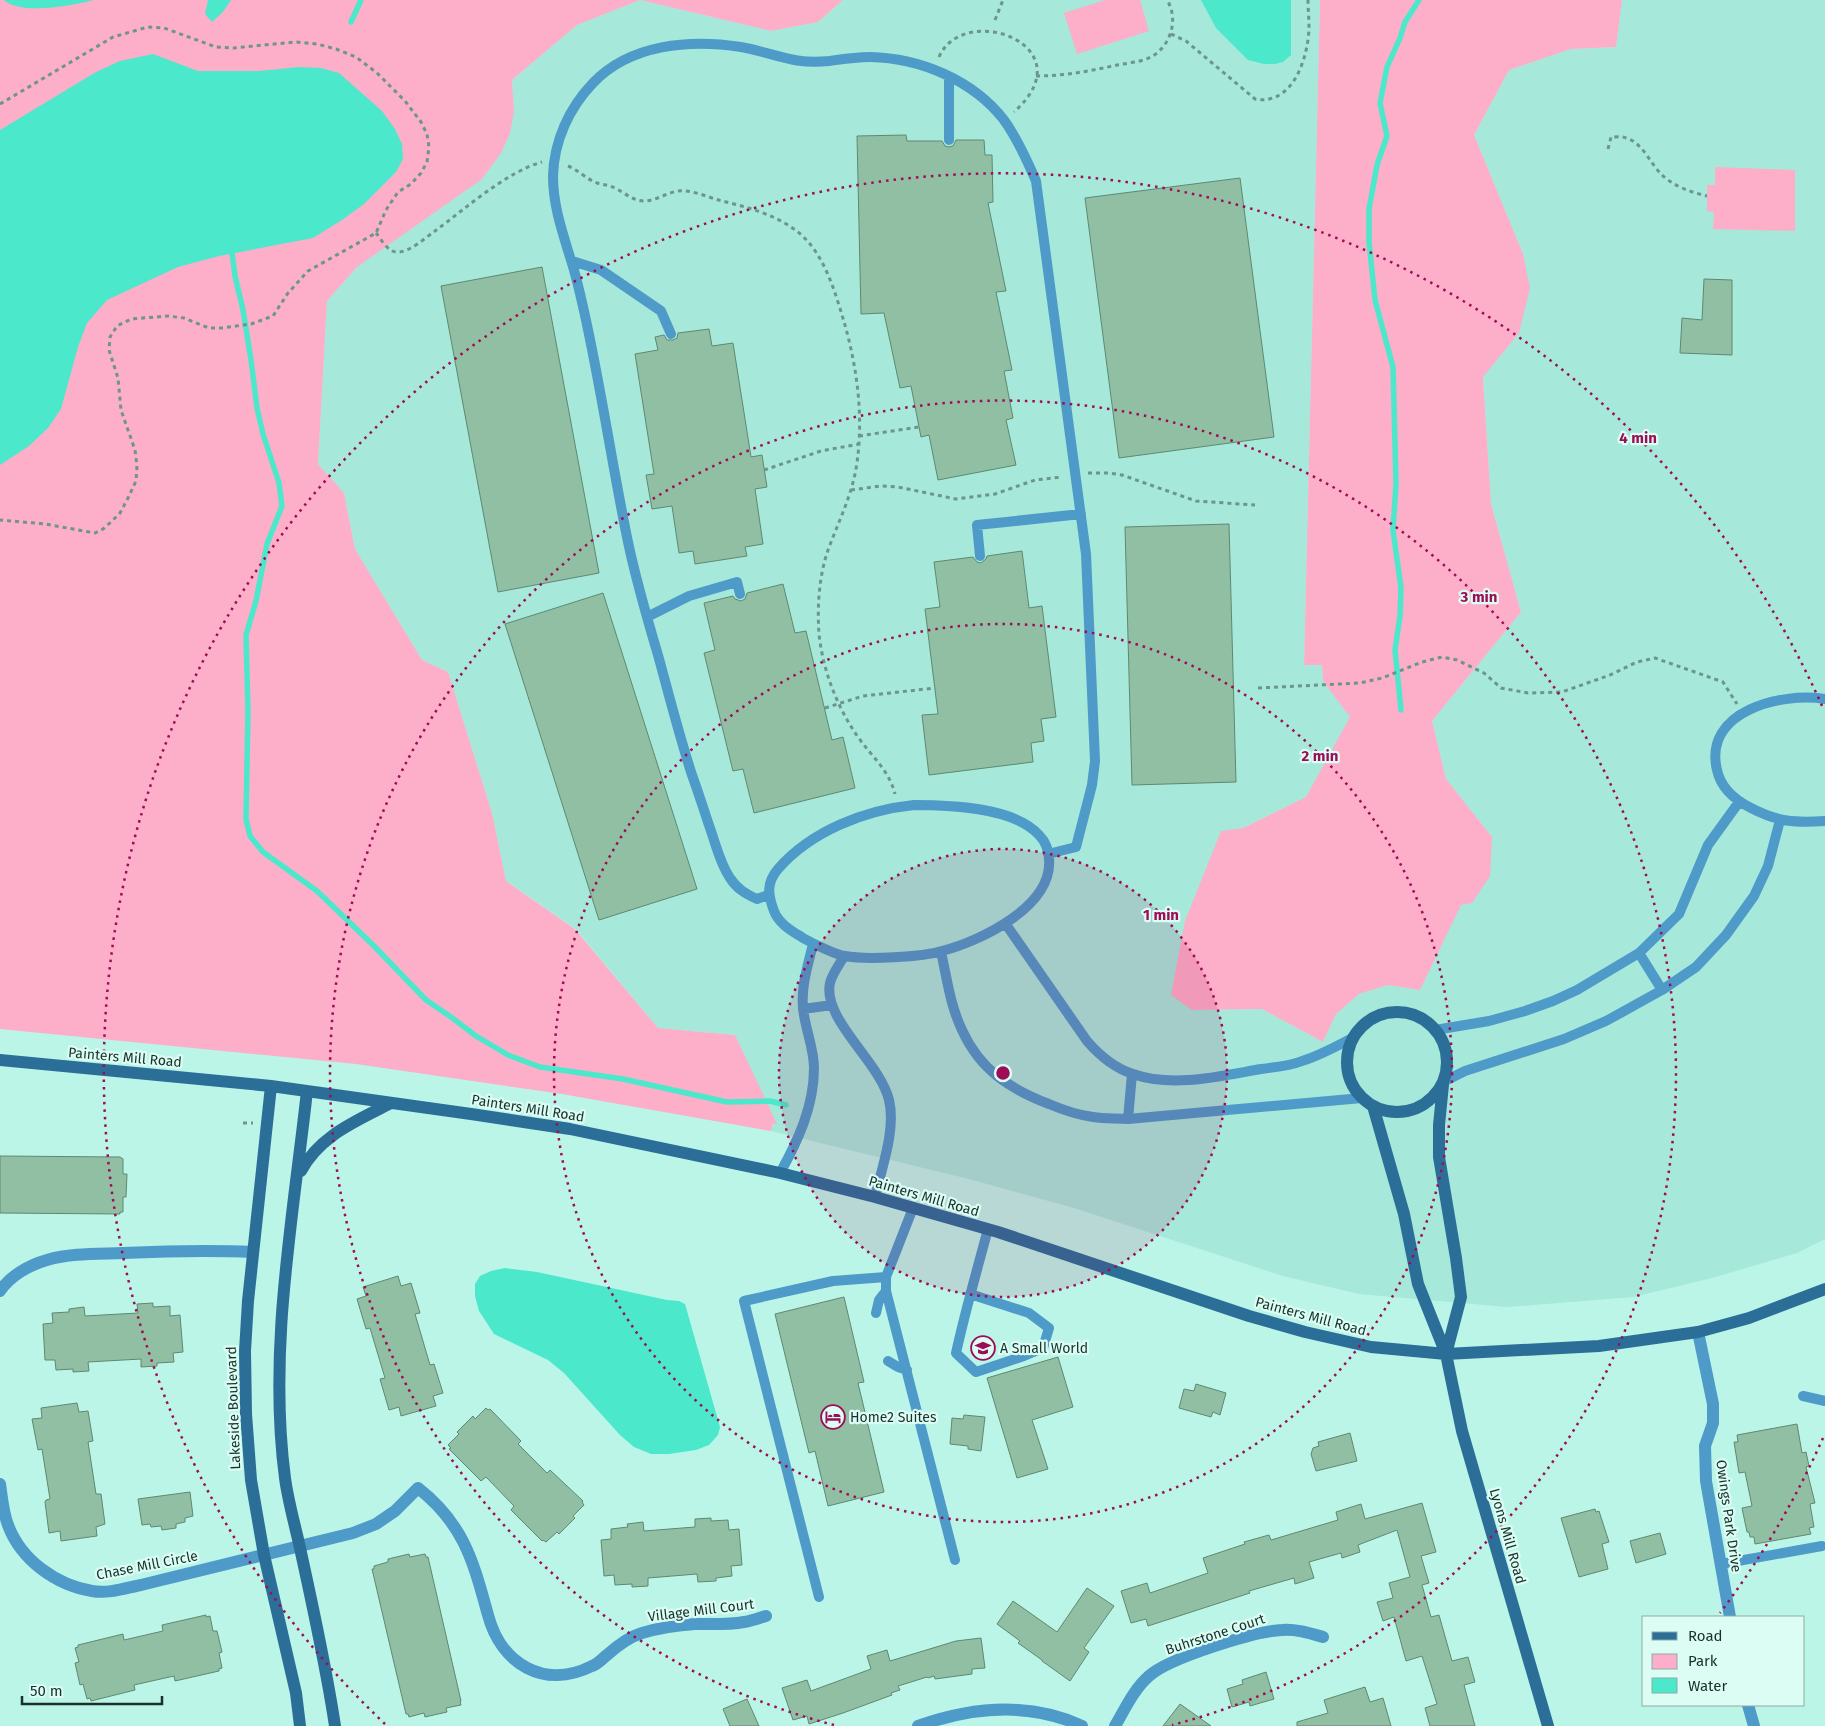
<svg xmlns="http://www.w3.org/2000/svg" width="1825" height="1726" font-family="'Fira Sans',sans-serif">
<style>
.built{fill:#a6e8d9}
.green{fill:#fdaec8}
.water{fill:#4ce8cc}
.lines{fill:none;stroke-linecap:round;stroke-linejoin:round}
.stream{stroke:#4ce8cc;stroke-width:5.5}
.building{fill:#91bfa4;stroke:#5e8970}
.path{stroke:#6c958b;stroke-width:3;stroke-dasharray:4 4;stroke-linecap:butt}
.service{stroke:#4e9ac9;stroke-width:10}
.minor{stroke:#4e9ac9;stroke-width:12}
.secondary{stroke:#2b6f98;stroke-width:12}
.ring{fill:none;stroke:#9e0c56;stroke-width:2.5;stroke-dasharray:2.5 5}
.labels{text-anchor:middle;stroke-width:4.5;stroke-linejoin:round;paint-order:stroke}
.street-label{font-size:14px;fill:#19302b;stroke:#dbfdf4}
.poi-label{font-size:14px;fill:#19302b;stroke:#dbfdf4;text-anchor:start}
.centre{fill:#9e0c56;stroke:#dbfdf4;stroke-width:2.5}
.ring-label{font-size:15px;text-anchor:middle;font-weight:bold;fill:#9e0c56;stroke:#dbfdf4;stroke-width:4.5;stroke-linejoin:round;paint-order:stroke}
</style>
<rect width="100%" height="100%" fill="#bbf5e7"/>
<path class="built" d="M640,0L771,31L818,22L843,0H1320L1304,664L1322,665L1323,681L1351,717L1306,797L1243,828L1221,832L1192,1010L1262,1009L1323,1042L1336,1014L1359,994L1388,985L1420,990L1492,837L1446,779L1432,721L1521,612L1491,504L1483,376L1519,333L1523,254L1474,135L1509,70L1571,49L1616,47L1622,0H1825V1239L1797,1253L1712,1278L1633,1297L1507,1307L1359,1294L1283,1276L1074,1208L969,1179L771,1131L773,1123L735,1035L658,1028L576,929L506,881L492,813L448,672L422,660L355,549L344,493L318,464L327,301L357,267L514,112L512,80L577,25Z"/>
<path class="green" d="M0,0H843L818,22L771,31L640,0L577,25L512,80L514,112L510,133L501,153L482,179L357,267L327,301L318,464L344,493L355,549L422,660L448,672L492,813L506,881L575,929L658,1028L735,1035L777,1124L773,1123L771,1131L562,1094L356,1064L0,1029Z
M1105,0H1140L1149,31L1077,54L1064,13Z
M1320,0H1622L1616,47L1571,49L1509,70L1474,135L1523,254L1530,288L1519,333L1483,377L1491,504L1521,612L1432,721L1446,779L1492,837L1490,876L1472,903L1461,905L1420,990L1388,985L1359,994L1336,1014L1323,1042L1262,1009L1192,1010L1171,995L1185,921L1221,831L1243,828L1306,797L1350,717L1323,681L1322,665H1304Z
M1715,167L1795,170V231L1713,229L1714,212L1707,211V185H1715Z"/>
<path class="water" d="M4,0H94C74,5 21,16 4,0Z
M208,0H231L223,12L212,22L205,14Z
M1201,0H1291V55L1283,62L1275,64H1264L1248,60L1216,28Z
M153,54L198,71H260L298,67L321,68L339,73L382,111L395,129L402,144L403,159L396,172L364,204L342,220L313,238L219,256L178,267L107,300L87,323L78,347L61,409L48,428L29,446L0,465V130L96,72L120,61Z
M505,1268L537,1272L667,1300L679,1301L685,1304L716,1413L720,1427L718,1435L709,1445L696,1450L669,1454H651L634,1447L620,1435L564,1373L548,1360L494,1334L479,1311L475,1296V1284L480,1276L491,1271Z"/>
<g class="lines">
<path class="stream" d="M351,22L361,0
M232,253L235,276L243,310L251,360L257,408L263,434L279,483L282,506L267,544L256,601L246,635L248,711L246,819L250,836L263,852L317,891L374,946L426,1000L451,1017L476,1036L508,1055L540,1067L623,1079L727,1102L770,1101L786,1105
M1401,710L1395,650L1400,616L1401,588L1393,530L1396,484L1393,367L1375,300L1369,242V209L1377,165L1387,136L1380,103L1387,67L1400,38L1405,22L1419,0"/>
</g>
<path class="building" d="M906,135L907,141H942L945,146L949,147L953,146L956,140H984L985,155H992L993,202L988,203L1006,291L996,292L1012,370L1004,371L1013,418L1006,420L1016,465L938,480L929,435L921,437L911,386L900,388L884,313L861,314L857,136Z
M1240,178L1274,437L1119,458L1085,198Z
M542,267L599,573L498,592L441,286Z
M1704,279L1732,280V355L1680,353L1682,318L1702,320Z
M709,329L712,346L733,343L751,457L762,455L767,487L755,489L763,544L745,547L747,556L695,564L693,551L679,553L672,506L652,509L646,475L654,474L635,354L658,350L655,337L664,335L667,340H673L677,338L678,333Z
M1229,524L1236,782L1132,785L1125,527Z
M1022,551L1029,608L1042,606L1056,717L1041,719L1044,741L1031,743L1033,762L929,775L922,715L938,714L925,609L940,607L934,562L973,557L977,562L981,563L986,559L987,556Z
M783,584L795,633L806,631L832,740L843,737L855,788L754,813L743,769L733,771L704,653L715,650L704,603L733,596L735,599L741,601L745,599L747,593Z
M603,593L697,889L599,920L505,624Z
M0,1156L120,1157L123,1159V1174H127L126,1197H123V1212H120V1214L0,1213Z
M398,1276L401,1286L411,1283L420,1313L415,1314L430,1365L434,1364L443,1393L433,1396L436,1406L401,1416L399,1407L389,1410L380,1379L385,1378L370,1328L366,1329L357,1299L366,1296L363,1287Z
M844,1297L864,1382L858,1383L884,1492L828,1506L815,1451L809,1453L775,1314Z
M153,1303V1307L170,1306V1316L180,1315L183,1352L173,1353L174,1362L157,1363V1366L141,1367V1359L88,1362L89,1371L73,1372V1369L56,1370L55,1360H45L43,1324L53,1323L52,1313L69,1312V1309L84,1307L85,1316L138,1313L137,1304Z
M1058,1357L1073,1407L1032,1420L1048,1469L1017,1478L987,1378Z
M1196,1384L1226,1393L1220,1415L1213,1412L1211,1417L1179,1408L1184,1389L1194,1391Z
M77,1403L79,1412L88,1411L93,1441L88,1442L96,1494H101L105,1524L96,1527L97,1536L61,1541L60,1531L49,1533L45,1502L46,1500L50,1499L42,1449L38,1450L32,1419L42,1418L41,1408Z
M486,1408L488,1410L490,1409L521,1441L518,1444L547,1473L550,1470L583,1501L582,1502L584,1505L573,1516L575,1518L559,1534L557,1532L546,1542L543,1540L542,1541L511,1510L514,1506L486,1477L481,1481L449,1449L451,1448L448,1445L459,1434L457,1432L473,1416L475,1419Z
M964,1415L985,1417L981,1451L968,1449V1446L950,1444L952,1418L963,1419Z
M1797,1424L1802,1453L1806,1452L1809,1466L1806,1467L1815,1503L1810,1504L1814,1527L1809,1528L1811,1534L1755,1544L1754,1537H1750L1749,1532H1747L1742,1508L1752,1506L1745,1472L1739,1473L1734,1442H1738L1737,1435Z
M1350,1433L1357,1461L1316,1471L1311,1454L1313,1448L1319,1446L1318,1442Z
M190,1492L193,1516L185,1518V1522L176,1524V1528L162,1530L161,1526L151,1527L150,1524L142,1525L138,1499Z
M1422,1503L1436,1552L1421,1556L1429,1583L1422,1585L1431,1617L1439,1615L1452,1661L1468,1657L1475,1682L1464,1685L1475,1726H1430L1425,1708L1437,1704L1422,1656L1406,1661L1394,1617L1383,1621L1377,1602L1393,1598L1389,1583L1410,1577L1397,1530L1358,1545L1360,1552L1342,1558L1341,1553L1309,1562L1314,1578L1295,1584L1294,1578L1249,1591L1250,1593L1148,1626L1146,1619L1131,1623L1121,1591L1147,1583L1150,1593L1208,1573L1203,1558L1245,1544L1244,1542L1269,1535L1271,1540L1338,1520L1336,1512L1361,1504L1365,1519Z
M1595,1509L1596,1512L1599,1511L1609,1542L1602,1544L1608,1569L1579,1577L1561,1518Z
M711,1518V1521L728,1520L729,1530L739,1529L742,1565L731,1566L732,1576L716,1578V1581L698,1582L697,1574L648,1578V1586L632,1587V1584L615,1585L614,1575L604,1576L601,1540L611,1539V1529L628,1527L627,1524L643,1522L644,1531L695,1527V1519Z
M1660,1533L1666,1554L1636,1563L1630,1541Z
M409,1554L410,1557L425,1554L426,1557H428L461,1701H460L461,1705L446,1708L447,1712L425,1717L424,1713L409,1717L408,1714H406L372,1569H374V1566L388,1562V1559Z
M1087,1588L1114,1606L1084,1648L1089,1652L1070,1681L1042,1661V1660L1018,1643L1020,1641L997,1624L1013,1601L1057,1632Z
M206,1615V1617L210,1616L213,1631H217L222,1652L219,1653L222,1668L219,1669V1671L175,1681L174,1676L134,1685L135,1690L91,1701L90,1698L87,1699L83,1684L80,1685L75,1663L79,1662L75,1648L78,1647V1645L123,1634L124,1640L163,1631L162,1625Z
M981,1638L985,1668L972,1669V1674L935,1679L934,1676L928,1678L927,1677L898,1686L900,1690L891,1693L892,1695L843,1713L809,1724L807,1716L793,1720L782,1688L807,1680L811,1691L871,1669L867,1656L887,1650L890,1661L956,1641Z
M1266,1672L1274,1699L1250,1706L1249,1702L1232,1707L1227,1689L1243,1684L1242,1680Z
M1365,1687L1370,1702L1383,1698L1391,1726H1297V1722L1328,1713L1324,1700Z
M747,1699L759,1726H730L723,1709Z
M1180,1704L1211,1726H1163Z"/>
<g class="lines">
<path class="path" d="M995,20L1003,0
M1171,34L1186,41L1255,99C1293,106 1308,58 1309,28C1309,18 1308,9 1308,0
M939,57C964,0 1088,46 1014,112
M1036,76C1064,76 1090,71 1117,65C1128,63 1141,62 1151,57C1171,46 1179,19 1167,0
M0,104L113,37L148,27L164,28L216,47L233,48L296,42L317,44L336,49L356,57L377,73L405,101L421,122L427,134L429,147L427,162L421,173L411,184L398,192L386,210L376,233L308,271L288,293L273,316L251,324L221,328H209L184,318L168,316L131,319L117,326L110,337L109,350L118,378L121,410L135,450L137,466L136,481L128,498L120,513L111,522L103,529L95,533L45,524L0,520
M1608,149L1611,137C1615,137 1622,136 1626,138C1643,143 1650,163 1661,174C1673,186 1690,192 1707,196
M568,166C578,170 588,180 597,183C604,185 610,185 617,189C626,194 634,201 644,201C658,201 671,189 685,191C698,192 710,198 722,201C747,207 773,214 794,229C824,250 835,292 845,325C858,372 864,421 856,469C851,497 838,523 828,550C819,576 817,607 819,634C823,671 837,707 858,737C872,757 889,770 895,794
M376,233C381,239 388,253 398,252C410,252 425,238 435,231C465,209 506,172 542,162
M859,436L919,427
M764,470L821,451L859,444
M1088,473H1109L1122,475L1196,501L1255,505
M851,490L881,486L898,487L956,499L995,494L1035,480L1062,477
M1258,688L1360,683L1382,678L1422,662L1442,657L1457,660L1484,673L1501,688L1528,693L1562,692L1610,675L1637,662L1655,658L1723,682L1737,704
M825,708L863,696L935,688
M243,1123H253"/>
<path class="service" d="M949,77V140
M572,261L601,270L661,311L671,334
M980,556L977,525L1081,514
M647,617L689,596L737,582L740,594
M1825,699C1781,692 1703,711 1717,770C1721,789 1735,800 1751,808C1778,822 1795,823 1825,821
M914,805C950,805 1014,807 1039,835C1046,842 1048,849 1049,859C1053,906 981,941 942,951C923,957 865,960 845,956C836,955 812,943 803,938C792,931 779,924 774,911C768,895 766,883 778,869C811,831 865,810 914,805Z
M768,895L757,899C746,894 737,889 730,878C721,865 717,849 712,834C705,814 699,794 692,775C679,735 669,695 658,655C647,618 636,580 628,542C612,465 601,387 584,311C580,293 576,275 570,257C562,231 553,205 553,176C554,141 569,108 593,83C630,44 690,39 741,47C775,53 792,65 829,61C843,59 856,57 870,57C920,58 973,80 1004,120C1017,138 1027,160 1036,181L1086,554L1095,761L1092,785L1076,847L1048,854
M1005,923L1087,1041C1100,1056 1114,1068 1133,1074C1173,1088 1220,1076 1261,1069C1275,1067 1290,1066 1302,1061C1321,1055 1337,1046 1354,1037
M941,952C947,978 950,1005 962,1030C980,1070 1010,1089 1049,1104C1063,1110 1078,1115 1093,1117C1105,1119 1116,1118 1128,1119L1362,1098
M1639,953L1662,990
M844,956C840,964 832,974 830,983C822,1019 880,1062 889,1100C896,1129 882,1167 875,1197
M803,1009L832,1005
M1435,1030L1489,1021L1525,1011L1553,1001L1577,990L1639,953L1679,914L1708,845L1739,802
M1443,1082L1465,1071L1564,1039L1606,1021L1662,990L1696,967L1726,935L1754,896L1768,866L1780,820
M1128,1119L1132,1074
M780,1173C798,1141 814,1106 814,1068C814,1048 805,1029 803,1008C801,986 808,965 813,944
M886,1277V1291L955,1560
M970,1294L1029,1313L1049,1328L1043,1348L1024,1356L976,1372L956,1353C965,1312 977,1270 988,1229
M876,1313L879,1300L886,1291
M888,1361L898,1367L907,1370
M1803,1396L1825,1401
M1721,1564L1822,1546
M819,1597L744,1301L833,1281L886,1277L913,1208"/>
<path class="minor" d="M0,1291C10,1276 29,1265 47,1260C71,1253 98,1254 123,1253C167,1251 210,1250 253,1252
M1698,1332L1713,1404V1423L1705,1446L1706,1481L1730,1617
M0,1484C2,1497 3,1512 8,1525C21,1560 56,1585 92,1591C108,1594 126,1588 141,1585L353,1533L376,1524L395,1511L418,1488C464,1524 473,1561 488,1615C501,1664 544,1690 592,1666C598,1664 602,1659 607,1655C617,1646 629,1637 642,1633C659,1628 678,1625 695,1624C711,1624 728,1625 744,1622C751,1621 759,1618 766,1616
M1748,1705L1754,1726
M918,1726C972,1707 1028,1701 1082,1726
M1115,1726C1125,1709 1134,1689 1149,1676C1169,1658 1255,1631 1282,1630C1296,1629 1309,1633 1323,1637"/>
<path class="secondary" d="M1347 1062a50 50 0 1 1 100 0a50 50 0 1 1-100 0Z
M0,1060L271,1086L471,1114L570,1129L780,1173L875,1197L998,1232L1249,1316L1305,1332L1371,1347L1446,1354L1599,1346L1698,1332L1749,1318L1825,1289
M1443,1085L1439,1125V1157L1456,1258L1461,1297L1446,1354
M271,1086L248,1301L245,1351L246,1414L251,1480L264,1555L296,1693L300,1726
M307,1091C293,1218 268,1350 285,1478C288,1501 295,1525 300,1548C313,1607 326,1666 335,1726
M1373,1106L1404,1214L1418,1284L1446,1354L1462,1431L1548,1726
M301,1171C320,1135 357,1121 391,1103"/>
</g>
<circle cx="1003" cy="1073" r="224" fill="#9e0c56" fill-opacity=".12"/>
<g class="ring">
<circle cx="1003" cy="1073" r="224"/>
<circle cx="1003" cy="1073" r="449"/>
<path d="M834 1725A673 673 0 1 1 1172 1725"/>
<path d="M1823 1438A898 898 0 0 1 1720 1613M385 1724A898 898 0 1 1 1823 708"/>
</g>
<defs>
<g id="school-ring" transform="scale(1.25)"><circle r="9.5" fill="#dbfdf4" stroke="#9e0c56" stroke-width="1.5"/><path d="M0-5L7-2L0 1L-7-2ZM-4 1L0 2.5L4 1V4Q0 6-4 4Z" fill="#9e0c56"/></g>
<g id="hotel-ring" transform="scale(1.25)"><circle r="9.5" fill="#dbfdf4" stroke="#9e0c56" stroke-width="1.5"/><path d="M-6-4.5h1.5V1H6V5H4.5V3h-9V5H-6ZM-4 0a1.8 1.8 0 1 1 3.6 0ZM.5 0V-2.5h3Q6-2.5 6 0Z" fill="#9e0c56"/></g>
</defs>
<g fill-rule="evenodd">
<use href="#school-ring" x="983" y="1348"/>
<use href="#hotel-ring" x="833" y="1417"/>
</g>
<g class="labels">
<g class="street-label">
<text transform="translate(125 1057) rotate(5)" y="5">Painters Mill Road</text>
<text transform="translate(528 1108) rotate(9)" y="5">Painters Mill Road</text>
<text transform="translate(924 1196) rotate(16)" y="5">Painters Mill Road</text>
<text transform="translate(1311 1316) rotate(15)" y="5">Painters Mill Road</text>
<text transform="translate(233 1408) rotate(-92)" y="5">Lakeside Boulevard</text>
<text transform="translate(1729 1516) rotate(82)" y="5">Owings Park Drive</text>
<text transform="translate(1508 1536) rotate(74)" y="5">Lyons Mill Road</text>
<text transform="translate(147 1565) rotate(-11)" y="5">Chase Mill Circle</text>
<text transform="translate(701 1610) rotate(-7)" y="5">Village Mill Court</text>
<text transform="translate(1215 1634) rotate(-18)" y="5">Buhrstone Court</text>
</g>
<g class="poi-label">
<text x="1000" y="1353">A Small World</text>
<text x="850" y="1422">Home2 Suites</text>
</g>
</g>
<circle cx="1003" cy="1073" r="8" class="centre"/>
<g class="ring-label">
<text x="1638" y="443">4 min</text>
<text x="1479" y="602">3 min</text>
<text x="1320" y="761">2 min</text>
<text x="1161" y="920">1 min</text>
</g>
<rect x="1642" y="1616" width="162" height="90" fill="#dbfdf4" stroke="#8daba4"/>
<rect x="1652" y="1632" width="25" height="8" fill="#2b6f98" stroke="#8daba4"/>
<text x="1688" y="1641" font-size="15" fill="#19302b">Road</text>
<rect x="1652" y="1654" width="25" height="15" fill="#fdaec8" stroke="#8daba4"/>
<text x="1688" y="1666" font-size="15" fill="#19302b">Park</text>
<rect x="1652" y="1678" width="25" height="15" fill="#4ce8cc" stroke="#8daba4"/>
<text x="1688" y="1691" font-size="15" fill="#19302b">Water</text>
<path d="M22 1696v8h140v-8" fill="none" stroke="#19302b" stroke-width="2.5"/>
<text x="30" y="1696" font-size="15" fill="#19302b" stroke="#dbfdf4" stroke-width="4" paint-order="stroke">50 m</text>
</svg>
